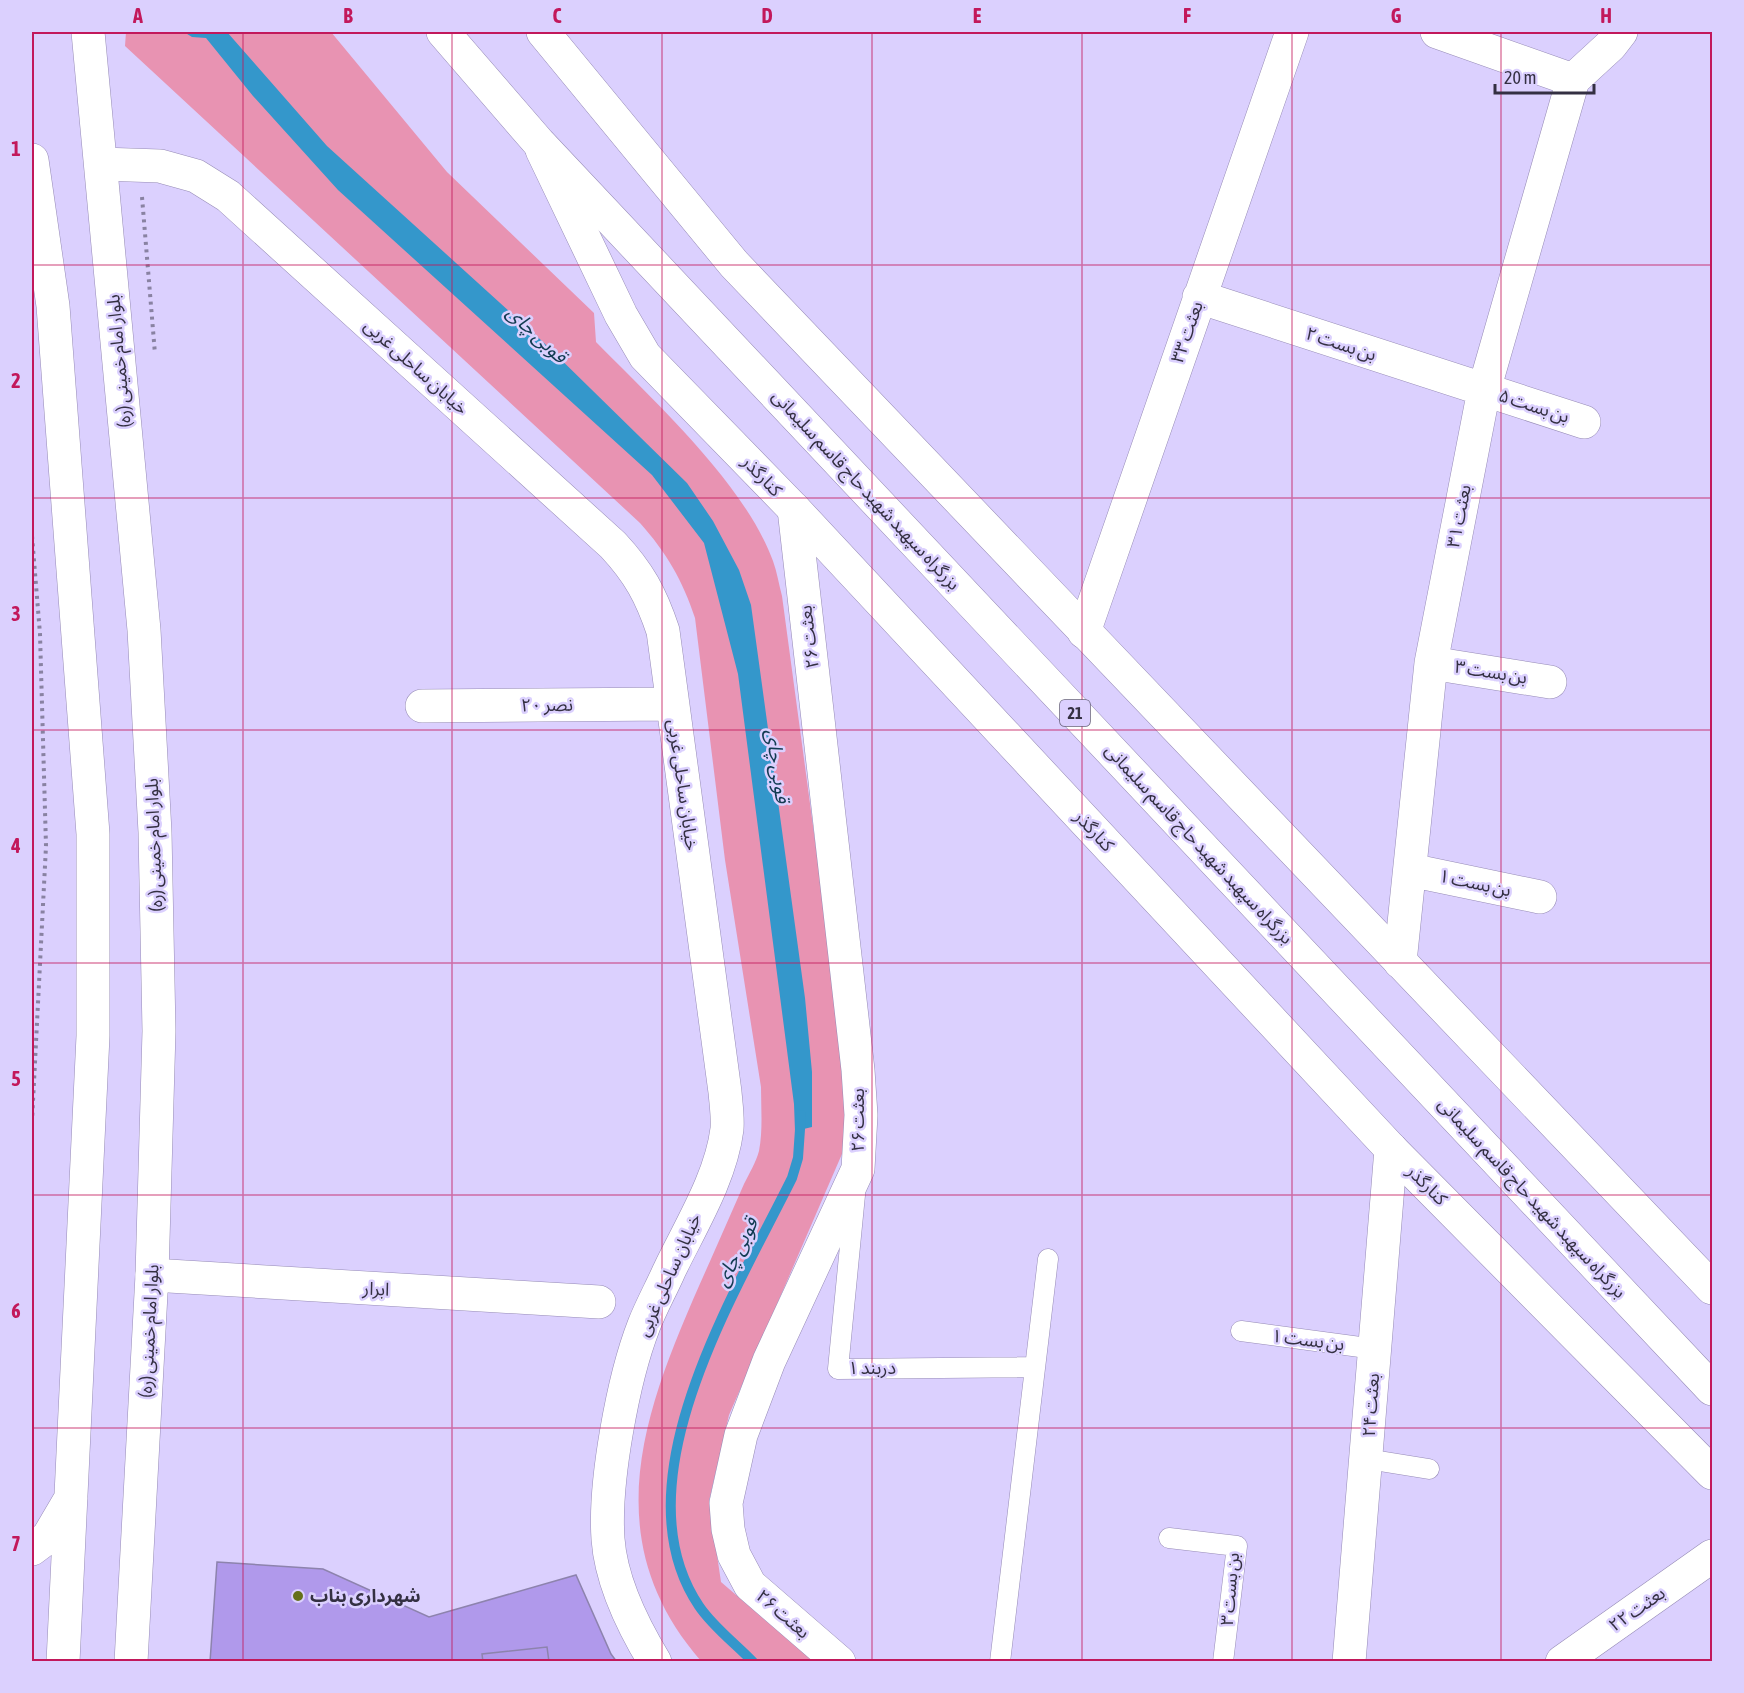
<svg xmlns="http://www.w3.org/2000/svg" width="1744" height="1693" font-family="'Asap Condensed','Noto Sans Arabic',sans-serif">
<style>
.green{fill:#e893b2}
.water{fill:#3497cb}
.lines{fill:none;stroke-linecap:round;stroke-linejoin:round}
.stream{stroke:#3497cb;stroke-width:10}
.building{fill:#b099eb;stroke:#8d83ad;stroke-width:1.5}
.lane-casing{stroke:#968bb6;stroke-width:21}
.street-casing{stroke:#968bb6;stroke-width:34}
.secondary-casing{stroke:#968bb6;stroke-width:34}
.highway-casing{stroke:#968bb6;stroke-width:34}
.path{stroke:#8982a2;stroke-width:4;stroke-dasharray:3 4.5;stroke-linecap:butt}
.lane{stroke:#fff;stroke-width:20}
.street{stroke:#fff;stroke-width:33}
.secondary{stroke:#fff;stroke-width:33}
.highway{stroke:#fff;stroke-width:33}
.grid{fill:none;stroke:#c2185b;stroke-width:1.5;stroke-opacity:0.55}
.poi-dot{fill:#657019;stroke:#dbd0fe;stroke-width:2}
.labels{text-anchor:middle;stroke-width:5;stroke-linejoin:round;paint-order:stroke}
.shield{fill:#dbd0fe;stroke:#66607a;stroke-width:1.5}
.shield-label{font-size:16px;font-weight:bold;fill:#343042}
.street-label{font-size:18px;fill:#343042;stroke:#dbd0fe}
.poi-label{font-size:18px;font-weight:bold;fill:#343042;stroke:#dbd0fe;text-anchor:start}
.water-label{font-size:20px;font-style:italic;fill:#123b52;stroke:#dbd0fe}
.neatline{fill:none;stroke:#c2185b;stroke-width:2}
.grid-label{font-size:20px;text-anchor:middle;font-weight:bold;fill:#c2185b}
</style>
<rect width="100%" height="100%" fill="#dbd0fe"/>
<path class="green" d="M126,32H331L447,172L594,313L596,342C653,400 745,484 773,561C777,572 779,585 782,596L845,1063V1147L729,1415L709,1501L721,1582L813,1661H701C589,1532 650,1396 711,1259C722,1234 733,1209 744,1184C749,1174 756,1162 759,1151C763,1130 761,1108 761,1087L725,860L695,618C683,581 666,552 640,523L125,46Z"/>
<path class="water" d="M184,32H227L327,146L542,341L687,483L713,521L739,570L751,605L805,998L812,1072V1127L795,1131L794,1104L738,674L704,543L652,475L338,190L253,96L206,38L192,37Z"/>
<g class="lines">
<path class="stream" d="M753,1662C736,1644 713,1627 699,1606C616,1483 736,1292 792,1178L798,1158L801,1115"/>
</g>
<path class="building" d="M217,1562L323,1569L429,1617L576,1575L611,1654L617,1662H210Z
M547,1647L549,1662H483L482,1654Z"/>
<g class="lines">
<g class="lane-casing">
<path id="lane" d="M855,1195L838,1369L1035,1367
M1241,1331L1375,1349
M1367,1459L1429,1469
M1169,1538L1237,1546L1223,1662
M1000,1662L1048,1259"/>
</g>
<g class="street-casing">
<path id="street" d="M101,164L160,166L196,176L228,196L613,545C639,573 651,595 663,631L725,1092C726,1104 728,1117 727,1129C721,1178 690,1227 669,1271C661,1289 651,1307 644,1325C623,1379 604,1482 608,1539C611,1581 633,1626 655,1662
M1199,297L1584,422
M794,509L858,1070L861,1115L858,1169L769,1361L741,1435L726,1503L728,1529L734,1555L750,1585L839,1662
M1084,632L1292,32
M1431,663L1550,682
M422,706L672,704
M1410,870L1540,897
M1400,962L1431,663L1484,390L1573,80
M152,1275L599,1302
M1349,1662L1391,1149
M1562,1662L1712,1556"/>
</g>
<g class="secondary-casing">
<path id="secondary" d="M88,32L144,630L155,832L159,1031L152,1275L131,1662
M1437,32L1573,80L1611,45L1621,32
M542,150L621,315L645,356L794,509L1391,1149L1712,1473
M32,160L53,306L93,834V1036L63,1662
M32,1549L48,1537L71,1498"/>
</g>
<g class="highway-casing">
<path id="highway" d="M443,32L539,143L1712,1389
M543,32L734,264L1712,1288"/>
</g>
<path class="path" d="M142,197L155,354
M32,536L40,634L46,846L32,1121"/>
<use href="#lane" class="lane"/>
<use href="#street" class="street"/>
<use href="#secondary" class="secondary"/>
<use href="#highway" class="highway"/>
</g>
<path class="grid" d="M243,32V1662M452,32V1662M662,32V1662M872,32V1662M1082,32V1662M1292,32V1662M1501,32V1662M32,265H1712M32,498H1712M32,730H1712M32,963H1712M32,1195H1712M32,1428H1712"/>
<circle class="poi-dot" cx="298" cy="1596" r="6"/>
<g class="labels">
<rect class="shield" x="1060" y="700" width="30" height="26" rx="4.5"/>
<g class="shield-label">
<text x="1075" y="719">21</text>
</g>
<g class="street-label">
<text transform="translate(1187 332) rotate(-71)" y="6">بعثت ۳۳</text>
<text transform="translate(1341 344) rotate(18)" y="6">بن بست ۲</text>
<text transform="translate(119 361) rotate(-95)" y="6">بلوار امام خمینی (ره)</text>
<text transform="translate(416 367) rotate(42)" y="6">خیابان ساحلی غربی</text>
<text transform="translate(1534 406) rotate(18)" y="6">بن بست ۵</text>
<text transform="translate(762 476) rotate(46)" y="6">کنارگذر</text>
<text transform="translate(866 490) rotate(47)" y="6">بزرگراه سپهبد شهید حاج قاسم سلیمانی</text>
<text transform="translate(1459 516) rotate(-79)" y="6">بعثت ۳۱</text>
<text transform="translate(809 637) rotate(-97)" y="6">بعثت ۲۶</text>
<text transform="translate(1491 672) rotate(9)" y="6">بن بست ۳</text>
<text transform="translate(547 705) rotate(-1)" y="6">نصر ۲۰</text>
<text transform="translate(683 785) rotate(82)" y="6">خیابان ساحلی غربی</text>
<text transform="translate(1094 831) rotate(47)" y="6">کنارگذر</text>
<text transform="translate(1199 844) rotate(47)" y="6">بزرگراه سپهبد شهید حاج قاسم سلیمانی</text>
<text transform="translate(154 845) rotate(-92)" y="6">بلوار امام خمینی (ره)</text>
<text transform="translate(1475 883) rotate(12)" y="6">بن بست ۱</text>
<text transform="translate(858 1120) rotate(-90)" y="6">بعثت ۲۶</text>
<text transform="translate(1427 1185) rotate(45)" y="6">کنارگذر</text>
<text transform="translate(1532 1198) rotate(47)" y="6">بزرگراه سپهبد شهید حاج قاسم سلیمانی</text>
<text transform="translate(669 1275) rotate(-66)" y="6">خیابان ساحلی غربی</text>
<text transform="translate(376 1289) rotate(3)" y="6">ابرار</text>
<text transform="translate(149 1331) rotate(-87)" y="6">بلوار امام خمینی (ره)</text>
<text transform="translate(1308 1340) rotate(7)" y="6">بن بست ۱</text>
<text x="872" y="1374">دربند ۱</text>
<text transform="translate(1371 1405) rotate(-86)" y="6">بعثت ۲۴</text>
<text transform="translate(1230 1589) rotate(-85)" y="6">بن بست ۳</text>
<text transform="translate(1637 1609) rotate(-35)" y="6">بعثت ۲۲</text>
<text transform="translate(783 1614) rotate(41)" y="6">بعثت ۲۶</text>
</g>
<g class="poi-label">
<text x="310" y="1602">شهرداری بناب</text>
</g>
<g class="water-label">
<text transform="translate(537 334) rotate(43)" y="7">قوبی چای</text>
<text transform="translate(778 766) rotate(82)" y="7">قوبی چای</text>
<text transform="translate(736 1252) rotate(-64)" y="7">قوبی چای</text>
</g>
</g>
<rect width="1744" height="1693" fill="none" stroke="#dbd0fe" stroke-width="66"/>
<path d="M1495 84v9h99v-9" fill="none" stroke="#343042" stroke-width="3"/>
<text x="1504" y="84" font-size="18" fill="#343042" stroke="#dbd0fe" stroke-width="4.5" paint-order="stroke">20 m</text>
<rect x="33" y="33" width="1678" height="1627" class="neatline"/>
<g class="grid-label">
<text x="138" y="23">A</text>
<text x="348" y="23">B</text>
<text x="557" y="23">C</text>
<text x="767" y="23">D</text>
<text x="977" y="23">E</text>
<text x="1187" y="23">F</text>
<text x="1396" y="23">G</text>
<text x="1606" y="23">H</text>
<text x="16" y="156">1</text>
<text x="16" y="388">2</text>
<text x="16" y="621">3</text>
<text x="16" y="853">4</text>
<text x="16" y="1086">5</text>
<text x="16" y="1318">6</text>
<text x="16" y="1551">7</text>
</g>
</svg>
